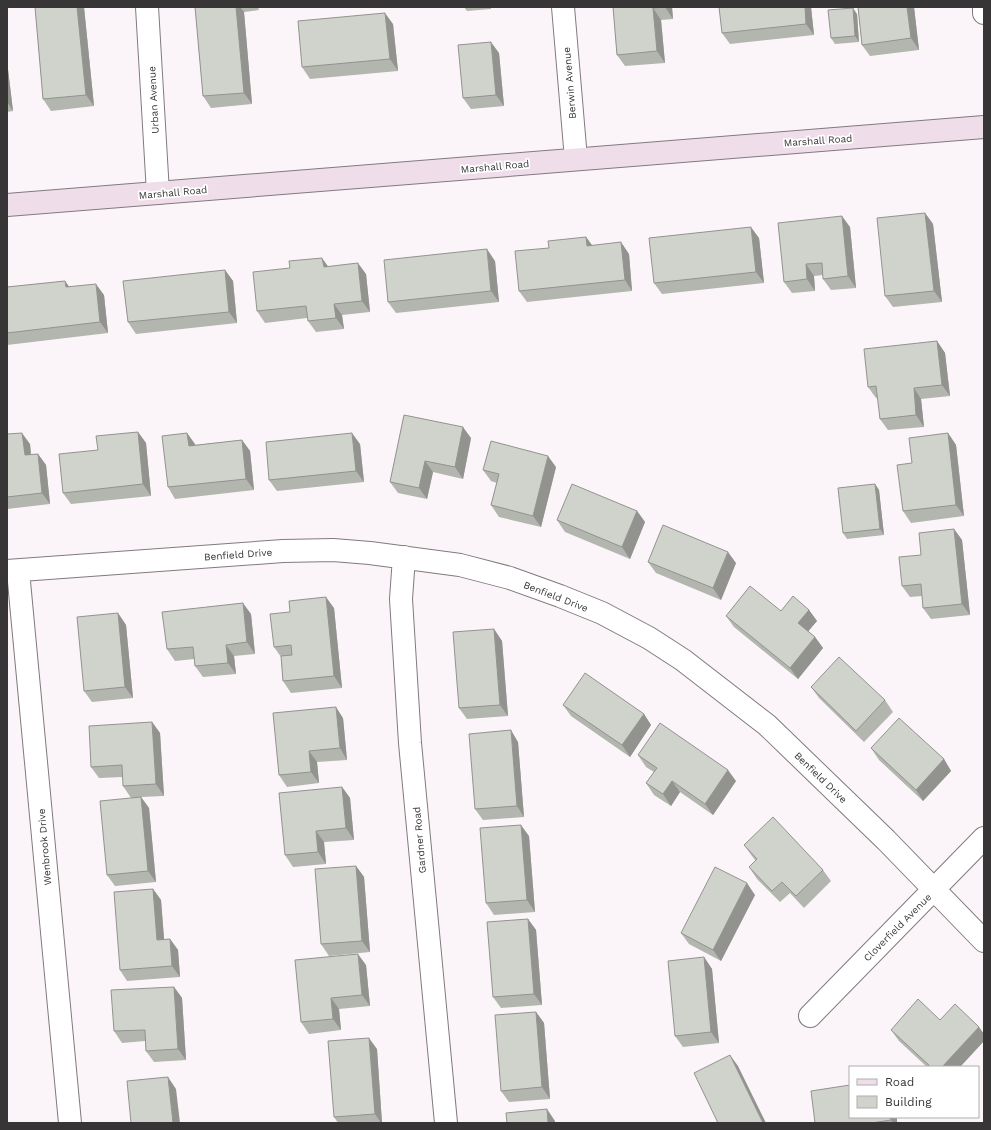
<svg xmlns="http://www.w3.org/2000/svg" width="991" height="1130" font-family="'Work Sans',sans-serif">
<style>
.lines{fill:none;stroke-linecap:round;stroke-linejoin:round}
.street-casing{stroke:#807a7e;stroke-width:24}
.secondary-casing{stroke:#807a7e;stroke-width:24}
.street{stroke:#fff;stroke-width:22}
.secondary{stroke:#f0ddea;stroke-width:22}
.wall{fill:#b3b5af}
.shaded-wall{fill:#92938f}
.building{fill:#d0d2cc;stroke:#92938f}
.labels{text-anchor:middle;stroke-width:3.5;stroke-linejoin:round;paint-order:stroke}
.street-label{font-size:10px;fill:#373536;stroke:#fff}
</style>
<rect width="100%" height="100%" fill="#fbf5f9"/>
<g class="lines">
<g class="street-casing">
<path id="street" d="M147,7L158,193
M563,7L576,159
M984,7V13
M404,557L401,599L410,743L446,1123
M7,571L283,551L333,550L370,553L460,565L510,578L560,596L602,613L649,638L683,660L767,725L886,840L984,941
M18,571L70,1123
M810,1016L984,838"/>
</g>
<g class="secondary-casing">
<path id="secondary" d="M7,205L984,127"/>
</g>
<use href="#street" class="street"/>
<use href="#secondary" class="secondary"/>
</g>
<path class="wall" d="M35,7H84L94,106L51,111L43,99Z
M195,7H258L259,10L244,12L252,104L211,108L203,96Z
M464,7H491V9L467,11Z
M613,7H672L673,19L661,20L665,63L625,66L617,55Z
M811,7L814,35L730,44L722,33Z
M858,7H914L919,50L870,56L862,45Z
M857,14L859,42L835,44L831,38Z
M393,24L398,71L310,79L302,67Z
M499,53L504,106L471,109L463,98Z
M7,61L13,111L7,112Z
M925,213L933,224L942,302L893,307L885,296Z
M850,227L856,288L831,290L823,279V275L814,276L815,291L792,293L784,282Z
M586,237L592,245L629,254L632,291L527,302L519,291L549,248Z
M759,238L764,283L662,294L654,283Z
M495,261L499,302L396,313L388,302Z
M328,266L366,274L370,312L342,315L344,329L316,332L308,321L307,318L265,323L257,311Z
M225,270L233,281L237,323L136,334L128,322Z
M65,281L69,287L104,295L108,333L7,345V287Z
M937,341L945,353L950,396L921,399L924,427L888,430L880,419L878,398H876L868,387Z
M404,415L471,438L463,479L433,472L427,499L398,493L390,482Z
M138,432L146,443L151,496L71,504L63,493L98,450Z
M187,433L195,445L242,440L250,451L254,490L175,499L168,487Z
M948,433L956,445L964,516L911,523L903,511L912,463Z
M7,434L30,444L31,455L38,454L46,465L50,504L7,509Z
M360,444L364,482L277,491L269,480Z
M556,467L541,527L499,517L491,505L497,483L491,481L483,470Z
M875,484L879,490L884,535L847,539L843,533Z
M637,511L645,522L630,559L565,532L557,520Z
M954,529L962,540L970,615L931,619L923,608L922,596L910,597L902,586L921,555Z
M648,562L736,563L721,600L656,573Z
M334,608L342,688L291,693L283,681L281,657L274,647Z
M809,610L817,621L808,631L815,637L823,648L798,679L734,627L726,616L781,611Z
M118,613L126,625L133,698L92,702L84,691Z
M251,614L255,654L234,656L236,674L203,677L195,666L194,659L175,661L167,649Z
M494,629L502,641L508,716L467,719L459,708Z
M811,687L885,700L893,712L864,742L819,698Z
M563,705L644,714L651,725L630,757L571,716Z
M343,718L347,760L317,762L319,783L287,787L279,775Z
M152,722L160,733L164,796L141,797L149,808L156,882L115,886L107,875L131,798L123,786V777L99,778L91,767Z
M518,742L524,817L483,820L475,809Z
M871,748L944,759L951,771L923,801L879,760Z
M638,755L736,781L713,815L680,792L671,806L654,795L646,783L654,772L646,767Z
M342,787L350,798L354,840L324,842L326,864L293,867L285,855Z
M529,836L535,912L494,915L486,903Z
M744,845L823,870L831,881L804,908L790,893L780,902L757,879L749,867L756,861L752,856Z
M356,866L364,877L370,952L329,956L321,944Z
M153,889L161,900L164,939H170L178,950L180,977L127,981L120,970Z
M755,895L721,961L689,944L681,933Z
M528,919L536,930L542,1005L501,1008L493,997Z
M704,957L712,969L719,1043L683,1047L675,1036Z
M366,965L370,1006L339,1009L341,1030L309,1034L301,1022Z
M174,987L182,998L186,1060L154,1062L146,1051L145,1041L122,1043L114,1031Z
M536,1012L544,1023L550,1099L509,1102L501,1091Z
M940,1020L984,1034V1041L960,1067H927L899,1041L891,1030Z
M377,1049L382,1123H338L334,1117Z
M897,1117V1123H815Z"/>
<path class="shaded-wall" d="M77,7H84L94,106L86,95Z
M236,7H240L244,12L252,104L244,93Z
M665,7H672L673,19Z
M805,7H811L814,35L806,24Z
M907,7H914L919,50L911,38Z
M653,8L661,20L665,63L657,51Z
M853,8L857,14L859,42L855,36Z
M385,13L393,24L398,71L390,59Z
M491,42L499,53L504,106L496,95Z
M7,61L13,111L7,102Z
M925,213L933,224L942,302L934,291Z
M842,216L850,227L856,288L848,276Z
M751,227L759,238L764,283L756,272Z
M586,237L594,248L587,246Z
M621,242L629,254L632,291L625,280Z
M487,249L495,261L499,302L491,291Z
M322,258L330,269L324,267Z
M358,263L366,274L370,312L362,301Z
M806,264L814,276L815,291L807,279Z
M225,270L233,281L237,323L229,312Z
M65,281L73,292L66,287Z
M96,284L104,295L108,333L100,322Z
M334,304L342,315L344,329L336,318Z
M937,341L945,353L950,396L942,385Z
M914,388L921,399L924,427L916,415Z
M463,427L471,438L463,479L455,467Z
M138,432L146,443L151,496L143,484Z
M22,433L30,444L32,466L25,455Z
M187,433L195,444L197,457L189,446Z
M352,433L360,444L364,482L356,471Z
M948,433L956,445L964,516L956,505Z
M242,440L250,451L254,490L246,479Z
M38,454L46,465L50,504L42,493Z
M548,456L556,467L541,527L533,516Z
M425,461L433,472L427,499L419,488Z
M875,484L879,490L884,535L880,529Z
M637,511L645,522L630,559L622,547Z
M954,529L962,540L970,615L962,604Z
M728,552L736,563L721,600L713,588Z
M326,597L334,608L342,688L334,676Z
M243,603L251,614L255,654L247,642Z
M809,610L817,621L806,634L798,623Z
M118,613L126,625L133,698L125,687Z
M494,629L502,641L508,716L500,705Z
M815,637L823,648L798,679L790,668Z
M226,645L234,656L236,674L228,663Z
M336,707L343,718L347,760L340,748Z
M644,714L651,725L630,757L622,745Z
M152,722L160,733L164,796L156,784Z
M511,730L518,742L524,817L517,806Z
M309,751L317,762L319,783L311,772Z
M944,759L951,771L923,801L916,790Z
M728,770L736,781L713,815L705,804Z
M672,781L680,792L671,806L663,794Z
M342,787L350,798L354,840L346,828Z
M141,797L149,808L156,882L148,871Z
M521,825L529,836L535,912L527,900Z
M316,831L324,842L326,864L318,852Z
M356,866L364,877L370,952L362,941Z
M747,883L755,895L721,961L713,950Z
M153,889L161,900L165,951L157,940Z
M528,919L536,930L542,1005L534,994Z
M170,939L178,950L180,977L172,966Z
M358,954L366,965L370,1006L362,995Z
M704,957L712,969L719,1043L711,1032Z
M174,987L182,998L186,1060L178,1049Z
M331,998L339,1009L341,1030L333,1019Z
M536,1012L544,1023L550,1099L542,1087Z
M979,1027L984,1034V1041L960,1067H942Z
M369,1038L377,1049L382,1123H381L375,1114Z
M730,1055L738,1066L766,1123H763Z
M168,1077L176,1089L180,1123H173Z
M547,1109L555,1121V1123H548Z
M890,1117H897V1123H893L891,1120Z"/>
<path class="building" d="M35,7H77L86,95L43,99Z
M195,7H236L244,93L203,96Z
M613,7H665L653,8L657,51L617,55Z
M719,7H805L806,24L722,33Z
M858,7H907L911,38L862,45Z
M853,8L855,36L831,38L828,10Z
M385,13L390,59L302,67L298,21Z
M491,42L496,95L463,98L458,45Z
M925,213L934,291L885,296L877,218Z
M842,216L848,276L823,279L822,263L806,264L807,279L784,282L778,223Z
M751,227L756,272L654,283L649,238Z
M586,237L587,246L621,242L625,280L519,291L515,251L549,248L548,241Z
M487,249L491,291L388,302L384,260Z
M322,258L324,267L358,263L362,301L334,304L336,318L308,321L306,306L257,311L253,272L290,268L289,261Z
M225,270L229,312L128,322L123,281Z
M65,281L66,287L96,284L100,322L7,333V287Z
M937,341L942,385L914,388L916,415L880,419L876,386L868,387L864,349Z
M404,415L463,427L455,467L425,461L419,488L390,482Z
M138,432L143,484L63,493L59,454L98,450L96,436Z
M22,433L25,455L38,454L42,493L7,497V434Z
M187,433L189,446L242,440L246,479L168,487L162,436Z
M352,433L356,471L269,480L266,442Z
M948,433L956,505L903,511L897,465L912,463L909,438Z
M491,441L548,456L533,516L491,505L499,474L483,470Z
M572,484L637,511L622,547L557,520Z
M875,484L880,529L843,533L838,488Z
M663,525L728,552L713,588L648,562Z
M954,529L962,604L923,608L921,584L902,586L899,557L921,555L919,533Z
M750,586L781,611L793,596L809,610L798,623L815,637L790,668L726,616Z
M326,597L334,676L283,681L281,656L292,655L291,645L274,647L270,614L290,612L289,601Z
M243,603L247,642L226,645L228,663L195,666L193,647L167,649L162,612Z
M118,613L125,687L84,691L77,617Z
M494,629L500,705L459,708L453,632Z
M839,657L885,700L856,731L811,687Z
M585,673L644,714L622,745L563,705Z
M336,707L340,748L309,751L311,772L279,775L273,713Z
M899,718L944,759L916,790L871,748Z
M152,722L156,784L123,786L122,765L91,767L89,726Z
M660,723L728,770L705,804L672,781L663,794L646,783L657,768L638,755Z
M511,730L517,806L475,809L469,734Z
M342,787L346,828L316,831L318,852L285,855L279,793Z
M141,797L148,871L107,875L100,801Z
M773,817L823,870L796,896L782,882L772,891L749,867L757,859L744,845Z
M521,825L527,900L486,903L480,828Z
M356,866L362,941L321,944L315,869Z
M715,867L747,883L713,950L681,933Z
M153,889L157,940L170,939L172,966L120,970L114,892Z
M528,919L534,994L493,997L487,922Z
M358,954L362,995L331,998L333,1019L301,1022L295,960Z
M704,957L711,1032L675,1036L668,961Z
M174,987L178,1049L146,1051L145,1030L114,1031L111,990Z
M918,999L940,1020L955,1004L979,1027L942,1067H931L891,1030Z
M536,1012L542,1087L501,1091L495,1015Z
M369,1038L375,1114L334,1117L328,1041Z
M730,1055L763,1123H718L694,1073Z
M168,1077L173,1123H131L127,1081Z
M850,1085V1117H890L891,1120L872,1123H815L811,1091Z
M547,1109L548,1123H507L506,1113Z"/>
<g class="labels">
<g class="street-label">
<text transform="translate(569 83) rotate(-95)" y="4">Berwin Avenue</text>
<text transform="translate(153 100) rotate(-93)" y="4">Urban Avenue</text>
<text transform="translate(818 140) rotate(-4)" y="4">Marshall Road</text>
<text transform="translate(495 166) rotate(-5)" y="4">Marshall Road</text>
<text transform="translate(173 192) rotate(-5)" y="4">Marshall Road</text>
<text transform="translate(238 554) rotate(-4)" y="4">Benfield Drive</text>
<text transform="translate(556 596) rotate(21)" y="4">Benfield Drive</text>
<text transform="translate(821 777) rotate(44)" y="4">Benfield Drive</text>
<text transform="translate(419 840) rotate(-95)" y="4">Gardner Road</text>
<text transform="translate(44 847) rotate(-95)" y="4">Wenbrook Drive</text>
<text transform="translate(897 927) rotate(-45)" y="4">Cloverfield Avenue</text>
</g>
</g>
<rect width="991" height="1130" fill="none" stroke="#373536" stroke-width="16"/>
<rect x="849" y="1066" width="130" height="52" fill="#ffffff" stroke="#afaeaf"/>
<rect x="857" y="1079" width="20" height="6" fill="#f0ddea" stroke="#afaeaf"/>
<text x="885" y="1086" font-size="12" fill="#373536">Road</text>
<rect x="857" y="1096" width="20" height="12" fill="#d0d2cc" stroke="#afaeaf"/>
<text x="885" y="1106" font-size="12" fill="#373536">Building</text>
</svg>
